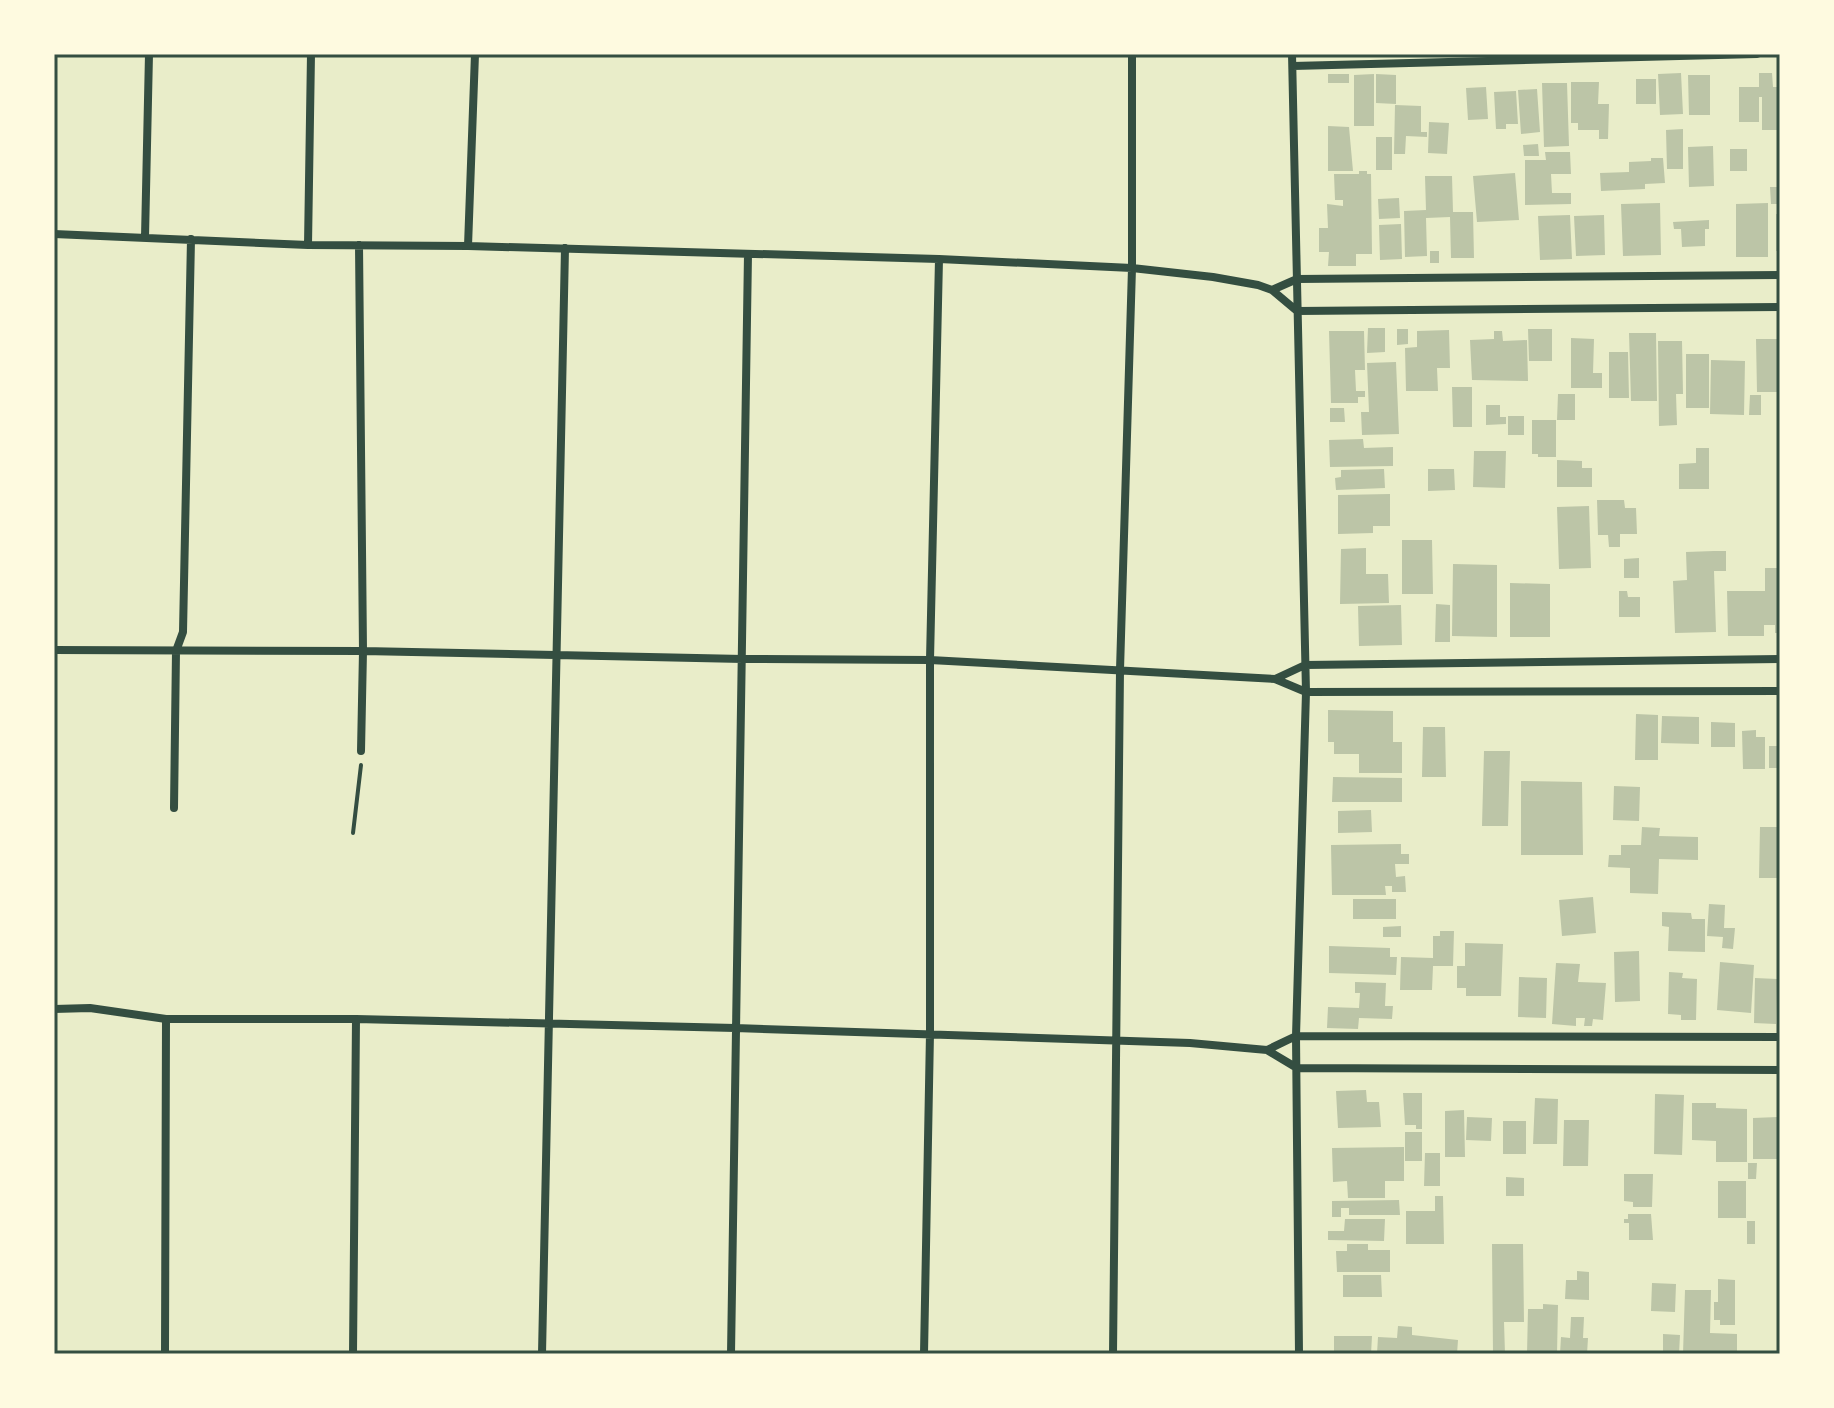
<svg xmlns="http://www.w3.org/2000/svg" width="1834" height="1408" font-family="'Nunito Sans',sans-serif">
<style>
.building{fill:#bcc5a7}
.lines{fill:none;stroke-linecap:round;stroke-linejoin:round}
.path{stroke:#344e41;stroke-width:4}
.minor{stroke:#344e41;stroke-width:8}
.neatline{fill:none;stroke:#344e41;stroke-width:3}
</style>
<rect width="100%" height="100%" fill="#e9edc9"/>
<path class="building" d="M1681,73L1683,114L1660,115L1658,74Z
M1759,73H1772L1773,87H1780V130H1762V97H1759V122H1739V87H1759Z
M1328,74H1349V83H1328Z
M1374,74V126H1354V75Z
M1376,74L1396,75V104L1376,103Z
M1688,75H1710V115H1689Z
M1636,79H1656V104H1636Z
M1571,82H1599L1598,104H1609L1608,139H1599V130H1578V123H1571Z
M1542,83H1567L1569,146L1544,147Z
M1486,87L1488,119L1468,120L1466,88Z
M1537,89L1540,132L1521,134L1518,90Z
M1516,91L1518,124H1506V129H1496L1494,92Z
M1395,105L1421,106V132H1427V137L1406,136L1405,154H1394Z
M1429,122L1449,123L1447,154L1428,153Z
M1328,126L1349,127L1353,171H1328Z
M1683,129V169H1667L1666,130Z
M1376,137H1392V170H1376Z
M1538,144L1539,156H1524L1523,145Z
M1713,146L1714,186L1689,187L1688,147Z
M1730,149H1747V171H1730Z
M1545,152H1570L1571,174H1551L1552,193H1571V204L1525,205V160H1546Z
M1651,158H1663L1665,183L1645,184V189L1601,191L1600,173L1629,172V162L1651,161Z
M1359,171H1367V174H1371L1372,254H1356V266H1328L1329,252H1319V228H1328L1327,204L1343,206V200H1335L1334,174H1359Z
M1515,173L1519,220L1477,222L1473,176Z
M1425,176H1452L1453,212H1473L1474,258H1451L1450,217L1426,218L1427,256L1405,257L1404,211L1426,210Z
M1770,187H1780V204H1771Z
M1399,198L1400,218L1379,219L1378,199Z
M1660,203L1661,255L1623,256L1621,204Z
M1768,203V257H1736V204Z
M1776,214H1780V251H1776Z
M1570,215L1572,259L1540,260L1538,216Z
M1604,215L1605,255L1576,256L1574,216Z
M1709,220V229H1705V246L1682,247L1681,229H1674L1673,222Z
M1401,224L1402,259L1380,260L1379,225Z
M1430,251H1439V263H1430Z
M1368,328H1385V352L1367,353Z
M1397,329H1408V344L1397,345Z
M1528,329H1552V361H1529Z
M1449,330L1450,368H1437L1438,391H1406L1405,348L1417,347V331Z
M1329,331H1364L1365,370H1355L1356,391H1365V397H1358V403H1331Z
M1494,331H1502L1503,341L1527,340L1528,381L1472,380L1470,340L1494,339Z
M1629,333H1656L1657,401H1631Z
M1571,338L1594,339L1593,373H1602V388H1571Z
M1756,339H1780V392H1757Z
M1658,341H1682L1683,394H1676L1677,425L1659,426Z
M1609,352H1628L1629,398H1609Z
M1686,354H1709V408H1686Z
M1711,360L1745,361L1744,415L1710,414Z
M1396,362L1399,434L1362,435L1361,412H1369L1367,363Z
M1452,387H1472V427H1453Z
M1558,394H1575V420H1557Z
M1750,395H1761V415H1749Z
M1486,405H1500V417H1506V424L1486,425Z
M1330,408H1344L1345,422H1330Z
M1508,416H1524V435H1508Z
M1532,420H1556V457H1538V454H1532Z
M1363,439L1364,448L1393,447V466L1330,467L1329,440Z
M1696,448H1709V489H1679V464L1696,463Z
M1474,451H1506L1505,488L1473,487Z
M1557,460L1582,461V468H1592V487H1557Z
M1384,469L1385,488L1336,490L1335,478L1341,477V470Z
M1428,469H1454L1455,490L1428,491Z
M1390,494V526H1373V533L1338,534V495Z
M1597,500H1624L1625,508H1636L1637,534H1620V547H1609L1608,535H1598Z
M1589,506L1591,568L1559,569L1557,507Z
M1402,540H1432L1433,594H1402Z
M1366,548V574H1388L1389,603L1340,604L1341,549Z
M1714,551H1726V571H1714L1716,632L1675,633L1673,581L1687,580L1686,552Z
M1639,558V578H1624V559Z
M1453,564L1497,565V637L1452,636Z
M1765,568H1780V633H1775V625H1764V636H1728L1727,591H1765Z
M1510,583L1550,584V637H1510Z
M1619,591H1627L1628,597H1640V617H1619Z
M1436,604L1450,605V642H1435Z
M1401,605L1402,645L1359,646L1358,606Z
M1328,710L1393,711V742H1402V773H1359V754H1334V742H1328Z
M1636,714L1658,715V760H1635Z
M1662,716L1699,717V744L1661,743Z
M1711,722L1735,723V747H1711Z
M1423,727H1445L1446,777H1422Z
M1756,730V737H1765V769H1743L1742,731Z
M1769,746H1780V768H1769Z
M1484,751H1510L1508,826H1482Z
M1333,777L1402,778V802H1332Z
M1521,781L1582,782L1583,855H1521Z
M1614,786L1640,787L1639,821L1613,820Z
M1371,810L1372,832L1338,833V811Z
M1642,827L1660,828L1659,836L1698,837V860L1659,859L1658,894L1630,893V868L1608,867L1609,855H1621V845H1641Z
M1760,827H1780V878H1759Z
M1401,844V854H1409V864H1395L1396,877L1405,876L1406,892H1392V886H1385L1386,895H1332L1331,845Z
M1593,897L1596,933L1562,936L1559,900Z
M1353,899H1396V919H1353Z
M1709,904L1725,905L1724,928H1735L1733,949L1722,948L1723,937L1707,936Z
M1662,912L1691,913L1692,919H1705V952L1668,951L1669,927L1662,926Z
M1401,926V937H1383V927Z
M1440,931H1454L1453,966H1433L1432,990H1400L1401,957L1433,958V936H1440Z
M1465,943L1503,944L1501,996H1466V988H1457V966H1465Z
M1329,946L1390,948V957H1397L1396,975L1329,973Z
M1639,951L1640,1001L1615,1002L1614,952Z
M1720,962L1754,965L1751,1013L1717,1010Z
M1556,963L1580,964L1578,982L1606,983L1603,1020L1593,1019L1592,1026H1584L1585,1018H1576V1026L1552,1024Z
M1669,972L1683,973L1682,978L1697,979L1696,1020H1681V1015L1668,1014Z
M1519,977L1547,978L1546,1018L1518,1017Z
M1755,978L1777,979L1776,1024L1754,1023Z
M1355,982L1386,983L1385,1006H1393L1392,1019L1359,1018L1358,1029L1327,1028L1328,1007L1359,1008L1360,993H1355Z
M1366,1090L1367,1102H1379L1381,1127L1338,1128L1336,1091Z
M1403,1093H1422V1129H1416V1125H1405Z
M1655,1094L1684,1095L1682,1155L1654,1154Z
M1535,1098L1558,1099L1557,1144H1533Z
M1692,1103H1716V1108L1747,1109V1162H1716V1141L1692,1140Z
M1464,1110L1465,1157H1445V1111Z
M1467,1117L1492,1118L1491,1141L1466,1140Z
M1778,1117L1780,1159H1753V1118Z
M1564,1120H1589L1588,1166H1563Z
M1503,1121H1526V1154H1503Z
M1405,1132H1422V1161H1405Z
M1404,1147V1181H1385V1198H1348L1347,1181L1333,1182L1332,1148Z
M1425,1153H1440V1186H1424Z
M1748,1163H1757L1756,1179H1748Z
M1624,1174H1653L1652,1207H1633V1202L1624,1201Z
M1506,1177L1524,1178V1196H1506Z
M1718,1181H1746V1218H1718Z
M1435,1196H1443L1444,1244H1406V1211H1435Z
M1399,1200L1400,1215H1349V1208H1341V1217H1332V1201Z
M1628,1214H1651L1653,1240H1629V1223H1624V1219H1628Z
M1345,1219H1385L1384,1241L1328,1240V1231H1344Z
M1747,1221H1755V1244H1747Z
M1347,1244H1368V1250H1390V1272H1337L1336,1251H1347Z
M1492,1244H1523L1524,1322H1504L1505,1354H1493Z
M1577,1271L1589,1272V1300L1565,1299L1566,1280H1577Z
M1343,1275H1381L1382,1297H1343Z
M1718,1279L1735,1280V1325H1720V1320H1714V1302H1718Z
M1652,1283L1676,1284L1675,1312L1651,1311Z
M1685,1290H1711L1710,1333L1737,1334V1354H1683Z
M1543,1304L1558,1305L1557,1354H1527L1528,1309H1543Z
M1571,1317H1584L1583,1338H1588L1587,1354H1560L1561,1337L1570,1338Z
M1398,1326L1412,1327V1335L1458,1340L1457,1354H1377L1378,1337L1397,1338Z
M1663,1334L1680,1335L1679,1354H1663Z
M1334,1336H1372L1371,1354H1334Z"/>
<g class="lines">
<path class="path" d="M353,833L361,765"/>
<path class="minor" d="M1292,54L1306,692L1296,1036L1299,1354
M1293,66L1757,54
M54,234L308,245L468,246L939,259L1132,268L1213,277L1258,285L1272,290L1297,311L1780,307
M145,237L149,54
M308,245L311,54
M359,245L363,651L361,751
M468,246L475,54
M1272,290L1297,279L1780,275
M54,650L363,651L743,659L930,660L1275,679L1306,692L1780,691
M1275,679L1305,665L1780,659
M174,808L176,651L183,632L191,239
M54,1009L90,1008L166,1019H356L735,1028L1190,1043L1267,1050L1297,1068L1780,1070
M1267,1050L1296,1036L1780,1037
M165,1354L166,1019
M353,1354L356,1019
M542,1354L565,248
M731,1354L748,254
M924,1354L930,1033V660L939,259
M1113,1354L1120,670L1132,268V54"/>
</g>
<rect width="1834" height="1408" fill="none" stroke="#fefae0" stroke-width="112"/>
<rect x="56" y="56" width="1722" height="1296" class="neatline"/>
</svg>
